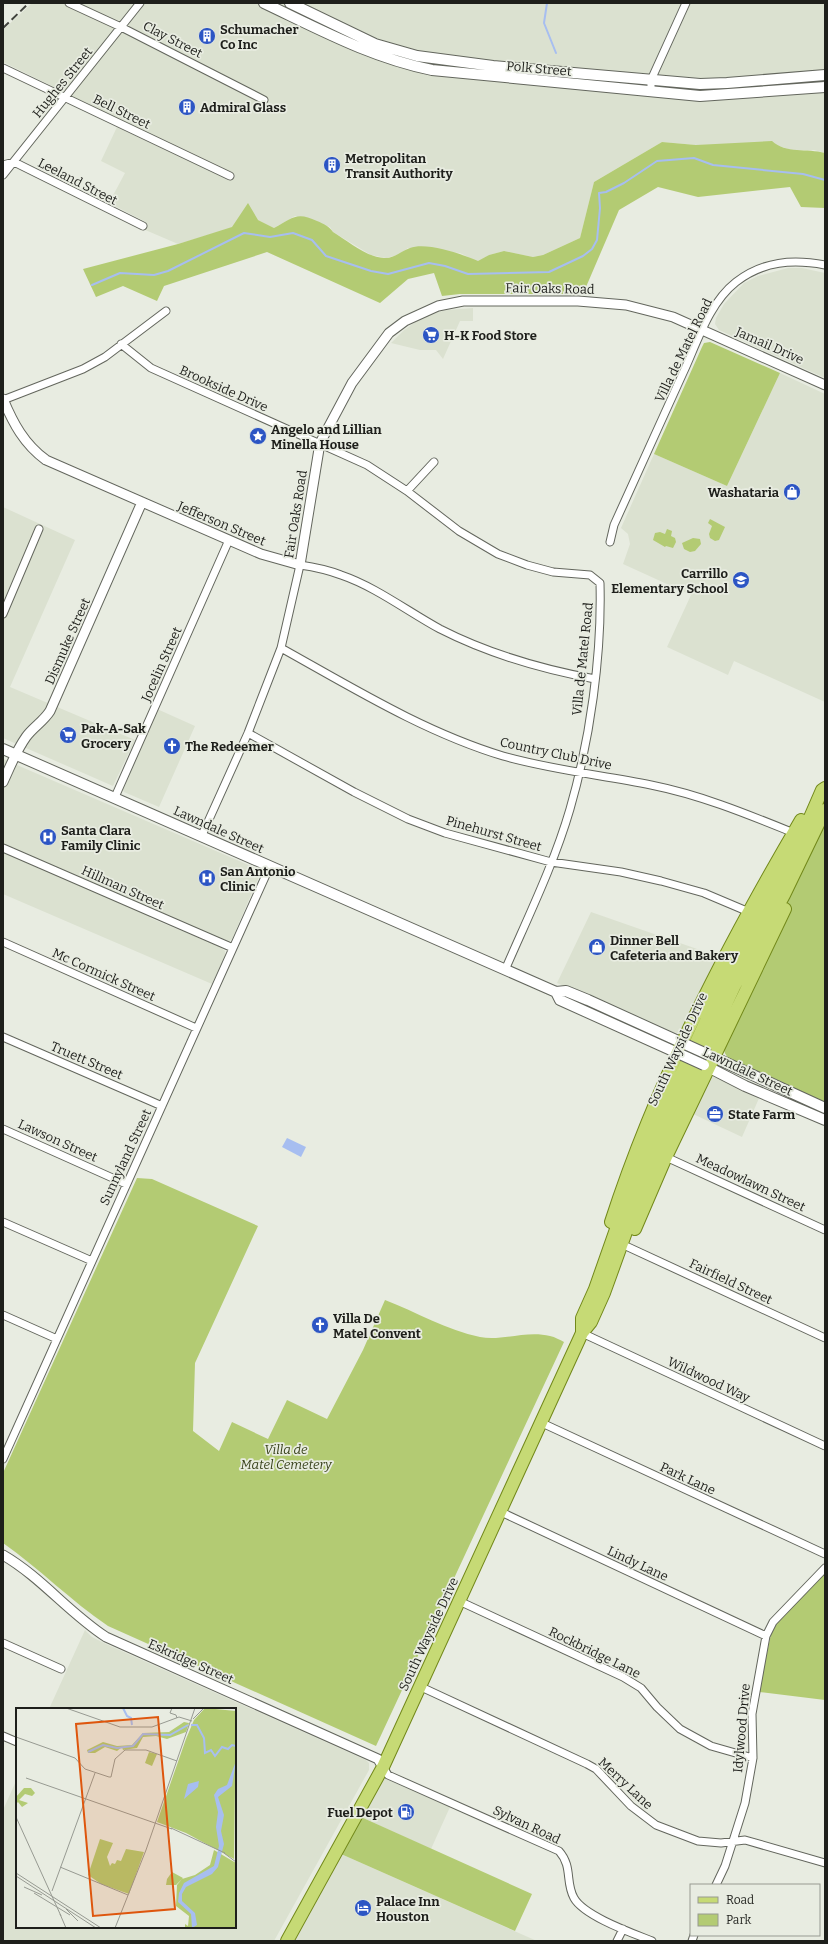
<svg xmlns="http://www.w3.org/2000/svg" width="828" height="1944" font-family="Bitter,serif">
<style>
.built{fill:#dbe1d0}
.green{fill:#b3cb73}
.water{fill:#a7bef0}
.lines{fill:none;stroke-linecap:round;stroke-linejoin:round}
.stream{stroke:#a7bef0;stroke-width:2}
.minor-casing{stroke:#63665d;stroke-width:9}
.tertiary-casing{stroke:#63665d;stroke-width:11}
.secondary-casing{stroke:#63665d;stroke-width:12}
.primary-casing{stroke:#72881a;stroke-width:14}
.minor{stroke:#fff;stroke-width:7}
.tertiary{stroke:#fff;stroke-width:9}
.secondary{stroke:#fff;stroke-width:10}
.primary{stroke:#c6da75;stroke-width:12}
.rail{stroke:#41433d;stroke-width:2;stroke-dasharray:8 4;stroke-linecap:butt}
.secondary-bridge-casing{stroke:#63665d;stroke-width:12;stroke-linecap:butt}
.secondary-bridge{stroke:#fff;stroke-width:10}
.labels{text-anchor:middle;stroke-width:3.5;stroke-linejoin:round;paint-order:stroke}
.poi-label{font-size:13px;font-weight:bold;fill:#1e1f1b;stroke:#e8ece1;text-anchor:start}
.street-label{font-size:13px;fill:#1e1f1b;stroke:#e8ece1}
.park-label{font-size:13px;font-style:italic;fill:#38421a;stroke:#e8ece1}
.inset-river{fill:none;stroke:#a7bef0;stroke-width:2}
.inset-road{fill:none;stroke:#979a92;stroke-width:1}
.view{fill:#de560d;fill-opacity:0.15;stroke:#de560d;stroke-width:2}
.inset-edge{fill:none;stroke:#1e1f1b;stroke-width:2}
</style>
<rect width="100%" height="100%" fill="#e8ece1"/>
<path class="built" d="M32,3H825V153L814,150H792L778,146L696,145L662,142L594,182L580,238L543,255L533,257L504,251L489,255L478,262L460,253L408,248L398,255L386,258L371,255L333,232L330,227L295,216L274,228L258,220L178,244L143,229L146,222L109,203L125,173L101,161L117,127L178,156L182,150L3,62V30Z
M788,268H802L825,273V378L719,330L715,324L716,318L724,304L744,283L758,276Z
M473,308V321H460L443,359L436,350H420L391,343L403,331L418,320L433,313L447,310Z
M780,373L825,394V702L734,661L728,675L667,647L691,595L623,564L630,544L628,534L621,528L654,454L727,486Z
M3,507L75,540L10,687L135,740L113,786L3,738Z
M157,709L195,726L159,807L124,792L122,788Z
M3,759L258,869L261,872L232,939L228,942L154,911L150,918L219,946L225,951V957L212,984L3,894Z
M591,912L720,957L681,1032L677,1033L672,1032L557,983Z
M711,1077L719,1078L760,1096L742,1137L691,1113Z
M85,1630L92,1637L106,1644L366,1760L369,1763V1770L274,1941H3V1810L17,1779V1927H235V1709H49Z
M384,1778L450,1807L431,1849L361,1817Z
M341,1854L537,1941H293Z"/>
<path class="green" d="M772,141C786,154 807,148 825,153V208L801,207L790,187L698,197L658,187L619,210L583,294H460L442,296L434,273L408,279L380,303L267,252L164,286L157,301L123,286L96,297L83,269L178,244L232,227L248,203L258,220L274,228C292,218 297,211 317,221C324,224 329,226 333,232C348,241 366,257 384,258C394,259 401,251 410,248C427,242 461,254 478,261L489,255L504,251L533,257L543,255L580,238L594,182L662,142L696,145Z
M710,342L780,373L727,486L654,454L702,347L704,343Z
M710,519L725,527L719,540L715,541L710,538L709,534L712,526L708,523Z
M667,529L672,531L671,536L675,538L676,542L673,548L666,546L665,547L653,540L655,533L660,532L665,534Z
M693,538L700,539L701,544L695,551L690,552L684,549L682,543Z
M825,818V1103L729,1059C724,1053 723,1050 724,1042Z
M137,1178L152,1179L258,1226L195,1363L193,1431L219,1451L232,1422L268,1439L287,1400L327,1419L363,1350L385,1300C416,1312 447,1330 480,1337C503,1341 527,1330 550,1336C555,1337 560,1340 564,1342L376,1746L108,1626C71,1601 40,1569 3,1543V1473Z
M825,1572V1700L759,1692L772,1629L779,1618Z
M361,1817L532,1894L515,1931L341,1854Z"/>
<path class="water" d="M287,1138L306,1147L301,1157L282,1147Z"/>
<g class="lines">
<path class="stream" d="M547,3L544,23L556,53
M92,285L120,273L154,275L168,271L244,233L270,237L293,233L312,240L326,256L371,271L388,274L429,263L445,266L468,274L549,272L583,256L592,249L597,240L600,208L599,193L606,192L624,183L657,161L694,158L713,165L803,174L825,180"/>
<g class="minor-casing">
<path id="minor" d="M69,3L121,27L264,100
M3,68L230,176
M651,91V80L686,3
M3,165L14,162L143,226
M3,175L140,3
M121,344L151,368L367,465L407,491L459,531L498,554L527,565L553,572L590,575L600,583C602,655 590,740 570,809C554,864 528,917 505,970
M3,400L83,369L105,357L166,311
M407,491L434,462
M610,542L614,525C637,475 660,424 683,373C697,343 709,303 736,282C763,261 793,259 825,265
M3,614L39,529
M281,648C353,688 424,732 503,756C552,770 602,775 651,785C701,795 747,814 794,833
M248,733L354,792L408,819L445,833L551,862L621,872L661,881L704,893L749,912
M115,797L229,540
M202,835L248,733L281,648L300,565C314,567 328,570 341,575C376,587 407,611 440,629C489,654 541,669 595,679
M3,848L233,948
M3,942L196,1028
M3,1037L162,1106
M3,1129L126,1184
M666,1157L825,1230
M3,1222L92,1261
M628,1247L825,1338
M3,1315L57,1339
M582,1333L825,1446
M542,1423L825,1554
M3,1459L270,866
M501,1512L766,1636
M459,1601L623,1677L641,1688L657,1707L680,1729L711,1746L753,1758
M3,1643L61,1669
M419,1686L587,1764L596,1769L631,1806L656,1825L698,1841L721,1843L745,1840L825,1863
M3,1736L17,1742
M383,1767L388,1775L559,1851C573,1867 565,1882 574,1898C584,1916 632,1933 652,1941
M716,1885L725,1866L745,1803L753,1758L752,1714L766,1636L773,1622L825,1568
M617,1941L623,1929
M692,1941L694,1935"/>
</g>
<g class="tertiary-casing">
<path id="tertiary" d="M3,399C13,423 24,444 46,460L261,554L300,565L320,443L352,383L389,333L405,321L438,306L463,301H578L626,305L673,317L825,385
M3,782C10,767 16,751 26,737C33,727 43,722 50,711L142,502
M3,1555C41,1577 69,1613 106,1637L378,1759L383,1767"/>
</g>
<g class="secondary-casing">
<path id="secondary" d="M264,3C321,30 370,57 432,70L700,96L825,87
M290,3L375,44L417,56L493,66L700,84L727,83L825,75
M3,749L556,992L566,991L588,1000L687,1045
M556,992L560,1000L682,1055
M709,1055L825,1108
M704,1065L745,1086L825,1120"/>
</g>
<g class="primary-casing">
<path id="primary" d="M611,1222C657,1080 726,948 801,820
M635,1229L666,1157L785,909
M582,1333V1318L595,1289L627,1198L662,1115L727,976L773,892L802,836L822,790L825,788
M287,1941L383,1767L582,1333L591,1322L604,1293L644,1182L694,1073L734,987L784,895L825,810"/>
</g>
<use href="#minor" class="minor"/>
<use href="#tertiary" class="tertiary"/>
<use href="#secondary" class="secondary"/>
<use href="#primary" class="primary"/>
<path class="rail" d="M3,28L29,3"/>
<g class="secondary-bridge-casing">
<path id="secondary-bridge" d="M687,1045L709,1055
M682,1055L704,1065"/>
</g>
<use href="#secondary-bridge" class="secondary-bridge"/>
</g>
<defs>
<g id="building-disc" transform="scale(0.9)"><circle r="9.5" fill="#2c55c4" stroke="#e8ece1"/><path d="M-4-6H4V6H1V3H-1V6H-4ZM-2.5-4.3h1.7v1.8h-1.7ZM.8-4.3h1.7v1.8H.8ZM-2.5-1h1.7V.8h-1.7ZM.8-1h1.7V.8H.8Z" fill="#fff"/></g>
<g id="supermarket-disc" transform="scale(0.9)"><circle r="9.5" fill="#2c55c4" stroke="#e8ece1"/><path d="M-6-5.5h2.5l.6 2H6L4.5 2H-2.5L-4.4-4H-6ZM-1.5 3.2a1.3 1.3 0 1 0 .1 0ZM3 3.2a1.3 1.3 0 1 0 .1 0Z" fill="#fff"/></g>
<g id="sight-disc" transform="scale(0.9)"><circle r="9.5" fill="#2c55c4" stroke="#e8ece1"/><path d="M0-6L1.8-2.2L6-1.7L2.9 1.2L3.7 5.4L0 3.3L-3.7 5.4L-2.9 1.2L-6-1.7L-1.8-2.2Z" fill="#fff"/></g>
<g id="shop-disc" transform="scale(0.9)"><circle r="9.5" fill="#2c55c4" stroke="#e8ece1"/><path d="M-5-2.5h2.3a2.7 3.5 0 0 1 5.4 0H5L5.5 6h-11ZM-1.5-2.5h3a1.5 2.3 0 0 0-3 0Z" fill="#fff"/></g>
<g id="school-disc" transform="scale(0.9)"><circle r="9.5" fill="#2c55c4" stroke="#e8ece1"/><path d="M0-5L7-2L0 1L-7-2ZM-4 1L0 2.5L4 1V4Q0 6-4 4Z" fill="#fff"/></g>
<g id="church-disc" transform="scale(0.9)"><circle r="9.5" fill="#2c55c4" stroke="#e8ece1"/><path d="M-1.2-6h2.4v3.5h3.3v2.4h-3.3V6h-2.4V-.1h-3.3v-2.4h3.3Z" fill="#fff"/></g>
<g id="hospital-disc" transform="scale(0.9)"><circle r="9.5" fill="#2c55c4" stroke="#e8ece1"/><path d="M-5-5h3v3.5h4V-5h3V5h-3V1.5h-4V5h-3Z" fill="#fff"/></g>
<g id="office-disc" transform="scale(0.9)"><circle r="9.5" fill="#2c55c4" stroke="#e8ece1"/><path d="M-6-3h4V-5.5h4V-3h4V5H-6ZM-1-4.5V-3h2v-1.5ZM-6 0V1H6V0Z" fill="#fff"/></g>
<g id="fuel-disc" transform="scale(0.9)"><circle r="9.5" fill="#2c55c4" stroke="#e8ece1"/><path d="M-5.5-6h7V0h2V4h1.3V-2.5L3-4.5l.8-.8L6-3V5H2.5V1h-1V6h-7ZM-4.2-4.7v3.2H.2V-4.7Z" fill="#fff"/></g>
<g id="hotel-disc" transform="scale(0.9)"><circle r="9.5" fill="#2c55c4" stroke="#e8ece1"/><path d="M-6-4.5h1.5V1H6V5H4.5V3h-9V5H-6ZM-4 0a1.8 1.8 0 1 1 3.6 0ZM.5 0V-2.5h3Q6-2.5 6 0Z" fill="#fff"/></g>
</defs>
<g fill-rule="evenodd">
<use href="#building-disc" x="207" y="36"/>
<use href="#building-disc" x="187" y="107"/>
<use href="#building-disc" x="332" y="165"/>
<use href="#supermarket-disc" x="431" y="335"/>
<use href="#sight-disc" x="258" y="436"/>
<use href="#shop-disc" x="792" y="492"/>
<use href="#school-disc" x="741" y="580"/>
<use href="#supermarket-disc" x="68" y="735"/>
<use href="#church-disc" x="172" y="746"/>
<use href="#hospital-disc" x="48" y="837"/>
<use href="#hospital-disc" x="207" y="878"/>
<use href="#shop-disc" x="597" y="947"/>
<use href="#office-disc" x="715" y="1114"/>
<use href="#church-disc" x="320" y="1325"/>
<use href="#fuel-disc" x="406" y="1812"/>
<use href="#hotel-disc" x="363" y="1908"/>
</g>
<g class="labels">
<g class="poi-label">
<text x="220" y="34">Schumacher<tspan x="220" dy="15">Co Inc</tspan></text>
<text x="200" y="112">Admiral Glass</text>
<text x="345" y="163">Metropolitan<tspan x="345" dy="15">Transit Authority</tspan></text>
<text x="444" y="340">H-K Food Store</text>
<text x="271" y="434">Angelo and Lillian<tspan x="271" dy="15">Minella House</tspan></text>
<text x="779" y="497" text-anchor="end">Washataria</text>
<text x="728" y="578" text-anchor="end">Carrillo<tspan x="728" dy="15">Elementary School</tspan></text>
<text x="81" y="733">Pak-A-Sak<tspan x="81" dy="15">Grocery</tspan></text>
<text x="185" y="751">The Redeemer</text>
<text x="61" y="835">Santa Clara<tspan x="61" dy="15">Family Clinic</tspan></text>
<text x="220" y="876">San Antonio<tspan x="220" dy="15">Clinic</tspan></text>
<text x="610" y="945">Dinner Bell<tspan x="610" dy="15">Cafeteria and Bakery</tspan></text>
<text x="728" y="1119">State Farm</text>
<text x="333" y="1323">Villa De<tspan x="333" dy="15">Matel Convent</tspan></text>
<text x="393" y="1817" text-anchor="end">Fuel Depot</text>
<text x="376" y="1906">Palace Inn<tspan x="376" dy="15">Houston</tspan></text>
</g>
<g class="street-label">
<text transform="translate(173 39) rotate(27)" y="5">Clay Street</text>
<text transform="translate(539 68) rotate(5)" y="5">Polk Street</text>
<text transform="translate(62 82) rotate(-51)" y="5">Hughes Street</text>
<text transform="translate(122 111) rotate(26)" y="5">Bell Street</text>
<text transform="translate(78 181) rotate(27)" y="5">Leeland Street</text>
<text transform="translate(550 288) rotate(1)" y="5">Fair Oaks Road</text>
<text transform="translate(770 345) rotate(24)" y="5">Jamail Drive</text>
<text transform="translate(683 350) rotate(-64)" y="5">Villa de Matel Road</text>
<text transform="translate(224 388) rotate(24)" y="5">Brookside Drive</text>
<text transform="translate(295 514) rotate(-81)" y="5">Fair Oaks Road</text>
<text transform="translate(222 523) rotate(23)" y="5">Jefferson Street</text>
<text transform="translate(67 641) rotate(-66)" y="5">Dismuke Street</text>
<text transform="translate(582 659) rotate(-84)" y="5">Villa de Matel Road</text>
<text transform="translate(161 664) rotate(-66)" y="5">Jocelin Street</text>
<text transform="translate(556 753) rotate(12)" y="5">Country Club Drive</text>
<text transform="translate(219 829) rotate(24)" y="5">Lawndale Street</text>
<text transform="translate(494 833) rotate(16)" y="5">Pinehurst Street</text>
<text transform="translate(123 887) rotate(24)" y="5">Hillman Street</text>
<text transform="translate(104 974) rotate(24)" y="5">Mc Cormick Street</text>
<text transform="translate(677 1049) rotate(-65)" y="5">South Wayside Drive</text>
<text transform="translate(87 1060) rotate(23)" y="5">Truett Street</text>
<text transform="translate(748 1071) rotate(25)" y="5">Lawndale Street</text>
<text transform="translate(58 1140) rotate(24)" y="5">Lawson Street</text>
<text transform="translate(125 1157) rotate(-65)" y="5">Sunnyland Street</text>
<text transform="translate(751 1182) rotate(25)" y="5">Meadowlawn Street</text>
<text transform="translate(731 1281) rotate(25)" y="5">Fairfield Street</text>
<text transform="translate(709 1379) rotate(25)" y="5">Wildwood Way</text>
<text transform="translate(688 1478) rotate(25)" y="5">Park Lane</text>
<text transform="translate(638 1563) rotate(25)" y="5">Lindy Lane</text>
<text transform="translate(428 1634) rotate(-65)" y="5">South Wayside Drive</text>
<text transform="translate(595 1652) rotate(26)" y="5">Rockbridge Lane</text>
<text transform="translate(191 1661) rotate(24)" y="5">Eskridge Street</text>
<text transform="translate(741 1728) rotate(-85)" y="5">Idylwood Drive</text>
<text transform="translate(626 1783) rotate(43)" y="5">Merry Lane</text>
<text transform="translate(527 1824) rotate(25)" y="5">Sylvan Road</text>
</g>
<g class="park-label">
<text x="286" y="1454">Villa de<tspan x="286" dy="15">Matel Cemetery</tspan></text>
</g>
</g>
<g transform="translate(16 1708)">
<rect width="220" height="220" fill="#e8ece1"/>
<path d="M189,0L220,3L218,151L170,125L141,114L170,31L178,12ZM168,14L173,15L170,24L151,31L140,28L127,29L121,40L107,42L106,39L101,43L89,39L79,45H72L71,42L87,34L101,38L116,37L127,25L153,24ZM133,44L141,46L136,58L129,55ZM8,80H15L19,85L16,88L9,86L3,92L12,95L6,99L2,94L0,96V89ZM84,131L97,135L91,149L94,158L96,155L99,156L101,152L105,153L110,141L128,144L113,186L85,176L72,167ZM198,142L220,155V220H169V216L172,218L173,208L160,198L161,177L166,171L179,167L194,157ZM156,164L167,170L160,177H150L151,171Z" fill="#b3cb73"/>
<path d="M220,53L216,78L202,89L208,107L205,123L208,136L202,159L196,166L170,179L166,186V193L179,205L181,217L176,220L175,206L162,194L163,185L168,175L198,158L203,138L200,119L202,104L198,87L202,81L211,77ZM183,73L182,79L168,91L172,76Z" fill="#a7bef0"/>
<path class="inset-river" d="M107,0L111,8L115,10L116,17M175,17H181L188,30L189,45L195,42L199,48L206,39L212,41L216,37L220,38M72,44L87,37L101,40L117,38L127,26L154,27L172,17"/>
<path class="inset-road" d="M50,0L104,19H136L163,9L176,13M156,0L154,5L160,7L161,10M177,11L188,0M0,29L59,50L69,61L93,69H95L99,51L109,42H130L161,53M10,70L156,121M0,109L45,208M155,120L209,145M208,145L220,154M44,159L112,187M0,165L85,220M0,168L80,220M8,179L26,187M36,183L79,65M18,185L54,207M50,201L62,213M44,206L50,220M99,220L130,142L179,0"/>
<path class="view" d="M142,9L159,201L77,208L60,16Z"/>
<rect width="220" height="220" class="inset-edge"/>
</g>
<rect width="828" height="1944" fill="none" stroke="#1e1f1b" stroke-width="8"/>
<rect x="690" y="1884" width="130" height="52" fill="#e8ece1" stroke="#979a92"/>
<rect x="698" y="1897" width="20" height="6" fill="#c6da75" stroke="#979a92"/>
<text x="726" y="1904" font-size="12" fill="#1e1f1b">Road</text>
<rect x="698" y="1914" width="20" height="12" fill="#b3cb73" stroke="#979a92"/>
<text x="726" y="1924" font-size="12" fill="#1e1f1b">Park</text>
</svg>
